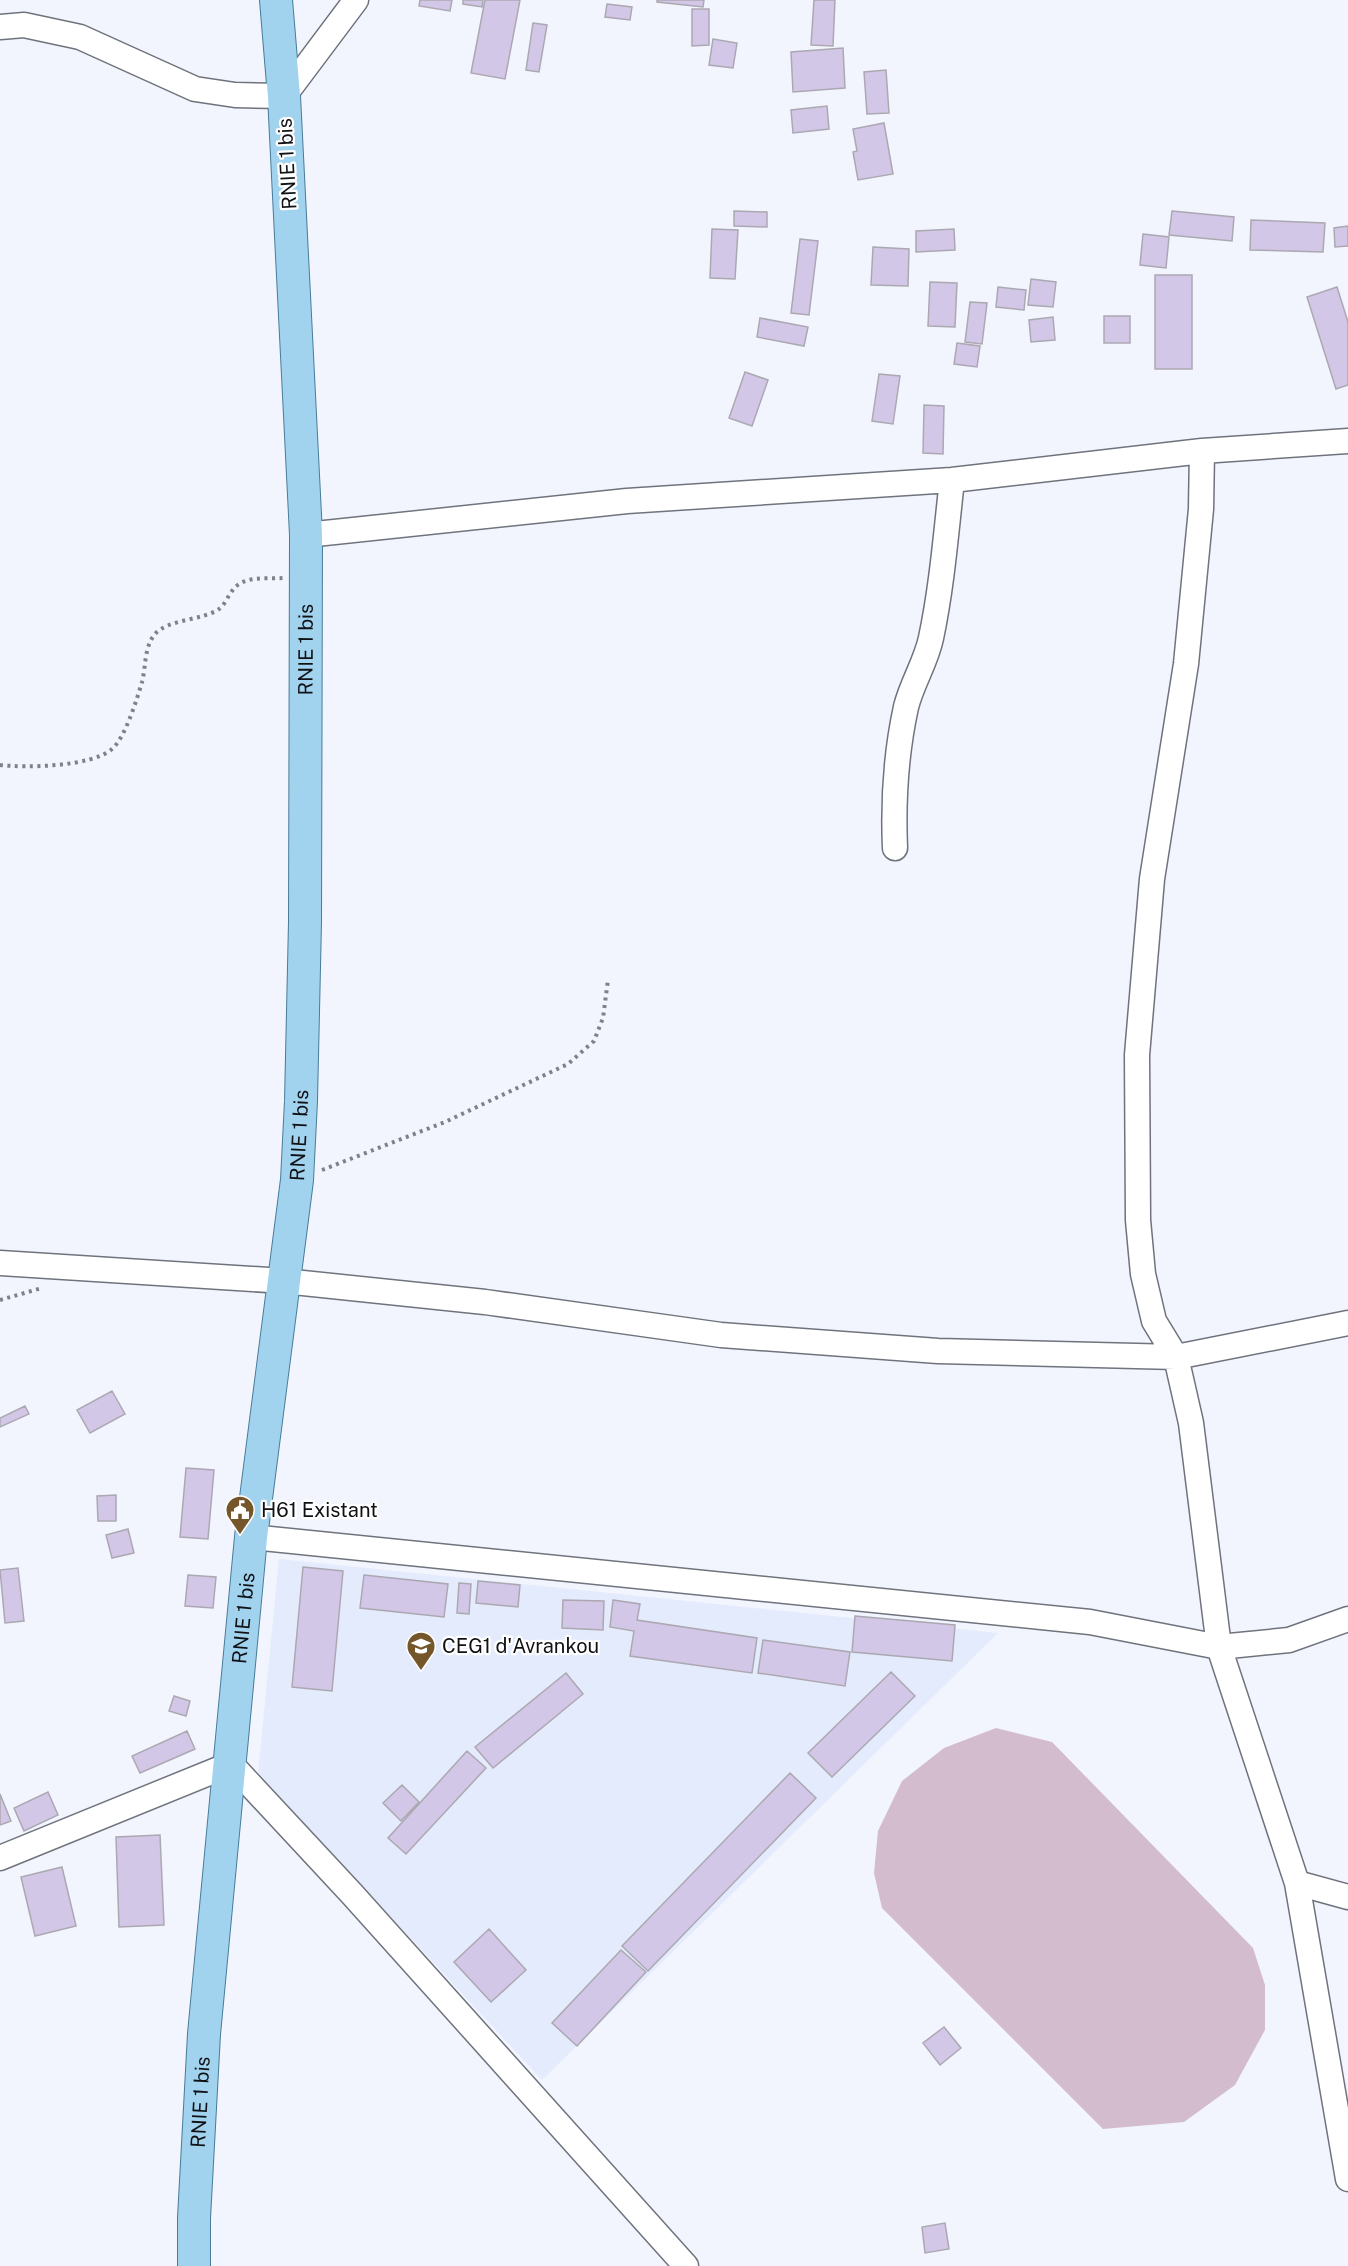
<svg xmlns="http://www.w3.org/2000/svg" width="1348" height="2266" font-family="'Public Sans',sans-serif">
<style>
.built{fill:#e4ebfc}
.green{fill:#d3bccd}
.building{fill:#d2c7e6;stroke:#aca8b2;stroke-width:1.5}
.lines{fill:none;stroke-linecap:round;stroke-linejoin:round}
.minor-casing{stroke:#6f737c;stroke-width:27}
.major-casing{stroke:#477c9a;stroke-width:34}
.path{stroke:#7f8188;stroke-width:4;stroke-dasharray:3 4.5;stroke-linecap:butt}
.minor{stroke:#fff;stroke-width:24}
.major{stroke:#a2d3ee;stroke-width:32}
.labels{text-anchor:middle;stroke-width:4.5;stroke-linejoin:round;paint-order:stroke}
.street-label{font-size:20px;fill:#101115;stroke:#fff}
.poi-label{font-size:20px;fill:#101115;stroke:#fff;text-anchor:start}
</style>
<rect width="100%" height="100%" fill="#f2f5fe"/>
<path class="built" d="M279,1559L998,1633L542,2080L258,1773Z"/>
<path class="green" d="M996,1728L1052,1742L1253,1948L1265,1985V2030L1235,2085L1184,2122L1103,2129L882,1908L874,1873L878,1831L902,1781L944,1748Z"/>
<path class="building" d="M420,0H452L450,11L419,6Z
M463,0H483L482,7L463,4Z
M485,0H520L505,79L471,73Z
M657,0H704L703,7L657,2Z
M814,0H835L833,46L811,45Z
M607,4L632,7L630,20L605,17Z
M692,9H709V45L692,46Z
M533,23L547,25L539,72L526,70Z
M713,39L737,43L733,68L709,65Z
M843,48L845,88L793,92L791,52Z
M886,70L889,113L867,114L864,72Z
M827,106L829,129L793,133L791,110Z
M884,123L893,174L858,180L853,152L857,151L853,129Z
M734,211L767,212V227L734,226Z
M1172,211L1234,217L1232,241L1169,235Z
M1251,220L1325,223L1323,252L1250,250Z
M1348,226V246L1335,247L1334,228Z
M712,229L738,230L735,279L710,278Z
M954,229L955,250L916,252V231Z
M1143,234L1169,237L1166,268L1140,265Z
M800,239L818,241L809,315L791,313Z
M873,247L909,249L908,286L871,285Z
M1155,275H1192V369H1155Z
M1031,279L1056,282L1053,307L1028,305Z
M930,282L957,283L955,327L928,326Z
M998,287L1026,290L1024,310L996,307Z
M1337,287L1348,322V385L1336,389L1307,297Z
M970,302L987,303L982,344L965,342Z
M1104,316H1130V343H1104Z
M1053,317L1055,340L1031,342L1029,320Z
M760,318L808,327L804,346L757,337Z
M957,343L980,346L977,367L954,364Z
M745,372L768,380L752,426L729,418Z
M879,374L900,376L893,424L872,421Z
M924,405L944,406L943,454L923,453Z
M112,1391L125,1414L90,1433L77,1410Z
M25,1406L29,1414L0,1427V1418Z
M186,1468L214,1470L208,1539L180,1537Z
M116,1495V1521H98L97,1496Z
M128,1529L134,1553L112,1558L106,1535Z
M303,1567L343,1571L332,1691L292,1687Z
M18,1568L24,1621L5,1623L0,1570Z
M188,1575L216,1577L213,1608L185,1606Z
M364,1575L448,1584L444,1617L360,1608Z
M478,1581L520,1585L518,1607L476,1603Z
M459,1583L471,1584L469,1614L457,1613Z
M563,1600L604,1601L603,1630L562,1628Z
M613,1600L640,1604L637,1620L757,1638L752,1673L630,1656L634,1631L610,1627Z
M855,1616L955,1625L952,1661L852,1652Z
M763,1640L850,1652L845,1686L758,1673Z
M891,1672L915,1696L832,1777L808,1753Z
M566,1673L583,1694L493,1768L475,1747Z
M174,1696L190,1701L186,1716L169,1711Z
M187,1731L195,1749L140,1773L132,1756Z
M467,1751L486,1768L406,1854L388,1838Z
M790,1773L816,1798L648,1971L622,1946Z
M402,1785L419,1802L401,1821L383,1803Z
M48,1792L58,1815L24,1831L14,1808Z
M0,1794L11,1821L0,1825Z
M160,1835L164,1925L119,1927L116,1837Z
M62,1867L76,1926L35,1936L21,1877Z
M489,1929L526,1970L491,2002L454,1962Z
M621,1950L646,1972L577,2046L552,2023Z
M944,2027L961,2048L940,2065L923,2043Z
M945,2223L949,2249L925,2253L922,2227Z"/>
<g class="lines">
<g class="minor-casing">
<path id="minor" d="M0,27L24,25L80,37L195,89L235,95L284,96L356,0
M1202,451L1201,509L1186,664L1152,879L1137,1055L1138,1220L1143,1274L1154,1321L1176,1357L1191,1423L1219,1647L1297,1883L1348,2179
M306,535L627,501L952,480L1202,451L1348,441
M895,848C893,801 896,753 906,707C912,683 926,662 931,638C942,586 946,533 952,480
M0,1263L284,1281L485,1302L721,1335L938,1351L1176,1357L1348,1323
M251,1537L1090,1622L1219,1647L1289,1640L1348,1619
M0,1858L231,1764L352,1894L686,2266
M1297,1883L1348,1897"/>
</g>
<g class="major-casing">
<g id="major">
<path id="s1" d="M194,2266V2218L204,2034L251,1537L297,1180L301,1101L305,922L306,535L284,96L276,0"/>
</g>
</g>
<path class="path" d="M0,765C26,768 91,767 112,749C125,738 137,699 142,682C146,667 144,647 155,634C168,619 204,620 219,609C224,606 228,596 232,591C243,575 265,579 283,578
M322,1170L445,1122L568,1064L594,1041L603,1018L608,980
M0,1300L42,1288"/>
<use href="#minor" class="minor"/>
<use href="#major" class="major"/>
</g>
<defs>
<g id="civic-pin" transform="scale(1.5)"><path d="M0 17L-7.5 6A9.5 9.5 0 1 1 7.5 6Z" fill="#74562a" stroke="#fff"/><path d="M-.6-6.5H3V-4.5H.6V-3L4-1V1h2V6H-6V1h2V-1L-.6-3ZM-1.2 2.5V6h2.4V2.5Z" fill="#fff"/></g>
<g id="school-pin" transform="scale(1.5)"><path d="M0 17L-7.5 6A9.5 9.5 0 1 1 7.5 6Z" fill="#74562a" stroke="#fff"/><path d="M0-5L7-2L0 1L-7-2ZM-4 1L0 2.5L4 1V4Q0 6-4 4Z" fill="#fff"/></g>
</defs>
<g fill-rule="evenodd">
<use href="#civic-pin" x="240" y="1510"/>
<use href="#school-pin" x="421" y="1646"/>
</g>
<g class="labels">
<g class="street-label">
<text transform="translate(287 164) rotate(-93)" y="7">RNIE 1 bis</text>
<text dy="7" stroke="none"><textPath href="#s1" startOffset="1622">RNIE 1 bis</textPath></text>
<text dy="7" stroke="none"><textPath href="#s1" startOffset="1136">RNIE 1 bis</textPath></text>
<text dy="7" stroke="none"><textPath href="#s1" startOffset="650">RNIE 1 bis</textPath></text>
<text dy="7" stroke="none"><textPath href="#s1" startOffset="164">RNIE 1 bis</textPath></text>
</g>
<g class="poi-label">
<text x="261" y="1517">H61 Existant</text>
<text x="442" y="1653">CEG1 d'Avrankou</text>
</g>
</g>
</svg>
